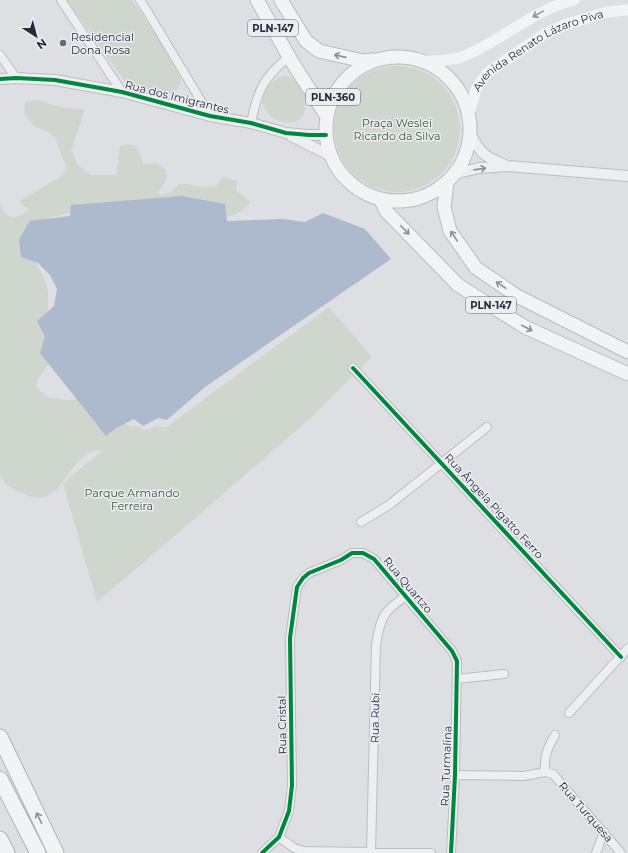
<svg xmlns="http://www.w3.org/2000/svg" width="628" height="853" font-family="Montserrat,sans-serif">
<style>
.green{fill:#ced6ce}
.water{fill:#adb9cd}
.lines{fill:none;stroke-linecap:round;stroke-linejoin:round}
.minor-casing{stroke:#bcbdc1;stroke-width:10}
.tertiary-casing{stroke:#bcbdc1;stroke-width:12}
.primary-casing{stroke:#bbbcc1;stroke-width:15}
.motorway-casing{stroke:#b0b2b8;stroke-width:17}
.minor{stroke:#edeef0;stroke-width:8}
.tertiary{stroke:#edeef0;stroke-width:10}
.secondary{stroke:#f2f3f4;stroke-width:11}
.primary{stroke:#f2f3f4;stroke-width:13}
.motorway{stroke:#f2f3f4;stroke-width:15}
.cycleway-casing{stroke:#ebedf3;stroke-width:6}
.cycleway{stroke:#00873e;stroke-width:4}
.oneway{stroke:#8c9097}
.oneway2{stroke:#8a8d95}
.poi-dot{fill:#676b75;stroke:#ebedf3;stroke-width:1.5}
.labels{text-anchor:middle;stroke-width:3;stroke-linejoin:round;paint-order:stroke}
.shield{fill:#ebedf3;stroke:#626672;stroke-width:1}
.shield-label{font-size:10px;font-weight:bold;fill:#272c3a}
.poi-label{font-size:11px;fill:#272c3a;stroke:#ebedf3;text-anchor:start}
.street-label{font-size:11px;fill:#272c3a;stroke:#ebedf3}
.park-label{font-size:11px;fill:#385535;stroke:#ebedf3}
</style>
<rect width="100%" height="100%" fill="#dedfe3"/>
<path class="green" d="M67,0H132L155,33L179,73C183,83 179,92 168,95L131,88L128,86Z
M334 129a63 63 0 1 1 126 0a63 63 0 1 1-126 0Z
M286,75C294,79 299,85 303,93C309,109 304,125 284,122C281,121 276,120 273,118C268,114 264,108 262,102C266,87 270,80 286,75Z
M39,100C53,107 69,108 85,110L71,150L78,165L90,175H116L120,146L128,144L135,146L139,152L143,164L157,163L166,171V180L158,193L161,195C168,193 175,192 178,184H187L202,187L216,186L223,177L238,181L236,190L250,202C245,210 237,215 227,217L93,206L40,221L27,240L38,267L45,280L48,291L49,363L38,380L36,386L40,391L49,398L69,400L82,399L117,420L132,427L135,425L145,430L158,425L165,428L329,307L372,357L312,417L184,528L97,602L63,483L103,450C71,449 67,496 39,498C33,498 29,496 24,494C13,490 7,487 0,476V206C12,222 13,219 30,210L22,205L20,202L21,200L60,177L65,171V163L59,149L56,138L48,132L34,126L25,115L24,105L26,101Z"/>
<path class="water" d="M182,196L225,204L227,221L282,219L305,222L323,213L365,229L391,259L205,387L167,420L158,418L143,426L134,419L116,428L106,436L40,353L45,336L37,321L54,306L57,289L50,275L38,263L21,257L19,239L30,221L70,216L71,205Z"/>
<g class="lines">
<g class="minor-casing">
<path id="minor" d="M61,0L122,92
M140,0L147,11L210,116
M0,55L16,78
M251,123C258,89 263,79 289,56
M353,368L621,657
M361,522L389,505L487,427
M457,679L504,674
M569,713L628,648
M545,772C544,756 547,749 555,735
M455,775L524,776L545,772L553,774L621,853
M279,837L294,848L304,851L431,853
M371,851L376,645C380,619 383,611 406,596
M262,853L279,837L289,811L292,785L290,638L297,587L303,578L309,573L341,560L352,553H363L374,559L452,651L457,661L455,775L451,853
M596,853L604,832"/>
</g>
<g class="tertiary-casing">
<path id="tertiary" d="M0,79L16,78L55,80L122,92L210,116L251,123L286,133L309,135H326
M470,133C481,154 483,156 505,165
M291,136L329,155
M454,174L479,168L507,166L628,176"/>
</g>
<g class="primary-casing">
<path id="primary" d="M257,0L292,62L326,115
M281,0L306,41L319,51L363,61L373,60
M326 129a72 72 0 1 1 144 0a72 72 0 1 1-144 0Z
M447,182L444,207L450,231L476,268L517,296L628,352
M381,200L386,211L458,285L525,327L628,374"/>
</g>
<g class="motorway-casing">
<path id="motorway" d="M0,737L56,853
M0,779L38,853
M0,839L7,853"/>
</g>
<use href="#minor" class="minor"/>
<use href="#tertiary" class="tertiary"/>
<g class="secondary">
<path d="M425,61C437,61 452,61 464,56C503,40 533,10 574,0"/>
<path id="s1" d="M469,114L476,89L487,73L543,35L564,25L584,19L607,12L628,10"/>
</g>
<use href="#primary" class="primary"/>
<use href="#motorway" class="motorway"/>
<g class="cycleway-casing">
<path id="cycleway" d="M0,79L16,78L55,80L122,92L210,116L251,123L286,133L309,135H326
M353,368L621,657
M262,853L279,837L289,811L292,785L290,638L297,587L303,578L309,573L341,560L352,553H363L374,559L452,651L457,661L455,775L451,853"/>
</g>
<use href="#cycleway" class="cycleway"/>
</g>
<defs><path id="oneway-shaft" d="M-6 0H5M1.5-3L5.5 0L1.5 3" fill="none" stroke-width="1.6" stroke-linecap="round" stroke-linejoin="round"/></defs>
<g class="oneway">
<use href="#oneway-shaft" transform="translate(538 14) rotate(151)"/>
<use href="#oneway-shaft" transform="translate(340 56) rotate(-167)"/>
<use href="#oneway-shaft" transform="translate(405 230) rotate(46)"/>
<use href="#oneway-shaft" transform="translate(454 236) rotate(-124)"/>
<use href="#oneway-shaft" transform="translate(501 285) rotate(-146)"/>
<use href="#oneway-shaft" transform="translate(527 328) rotate(27)"/>
<use href="#oneway-shaft" transform="translate(39 818) rotate(-116)"/>
</g>
<use class="oneway2" href="#oneway-shaft" transform="translate(480 169) rotate(-8)"/>
<circle class="poi-dot" cx="63" cy="43" r="4"/>
<g class="labels">
<g class="shield">
<rect x="248" y="20" width="50" height="16" rx="3"/>
<rect x="306" y="89" width="54" height="16" rx="3"/>
<rect x="466" y="297" width="50" height="16" rx="3"/>
</g>
<g class="shield-label">
<text x="273" y="32">PLN-147</text>
<text x="333" y="101">PLN-360</text>
<text x="491" y="309">PLN-147</text>
</g>
<g class="poi-label">
<text x="71" y="41">Residencial<tspan x="71" dy="13">Dona Rosa</tspan></text>
</g>
<g class="street-label">
<text dy="4" stroke="none"><textPath href="#s1" startOffset="101">Avenida Renato Lázaro Piva</textPath></text>
<text transform="translate(177 97) rotate(14)" y="4">Rua dos Imigrantes</text>
<text transform="translate(494 506) rotate(47)" y="4">Rua Ângela Pigatto Ferro</text>
<text transform="translate(408 585) rotate(50)" y="4">Rua Quartzo</text>
<text transform="translate(375 718) rotate(-89)" y="4">Rua Rubi</text>
<text transform="translate(282 725) rotate(-91)" y="4">Rua Cristal</text>
<text transform="translate(446 766) rotate(-88)" y="4">Rua Turmalina</text>
<text transform="translate(586 812) rotate(49)" y="4">Rua Turquesa</text>
</g>
<g class="park-label">
<text x="397" y="127">Praça Weslei<tspan x="397" dy="13">Ricardo da Silva</tspan></text>
<text x="132" y="497">Parque Armando<tspan x="132" dy="13">Ferreira</tspan></text>
</g>
</g>
<g transform="translate(36 36) rotate(144)" stroke="#ebedf3" stroke-width="3" paint-order="stroke">
<path d="M0-3L7 15L0 10L-7 15Z" fill="#272c3a"/>
<text y="-6" font-size="11" font-weight="bold" text-anchor="middle" fill="#272c3a">N</text>
</g>
</svg>
